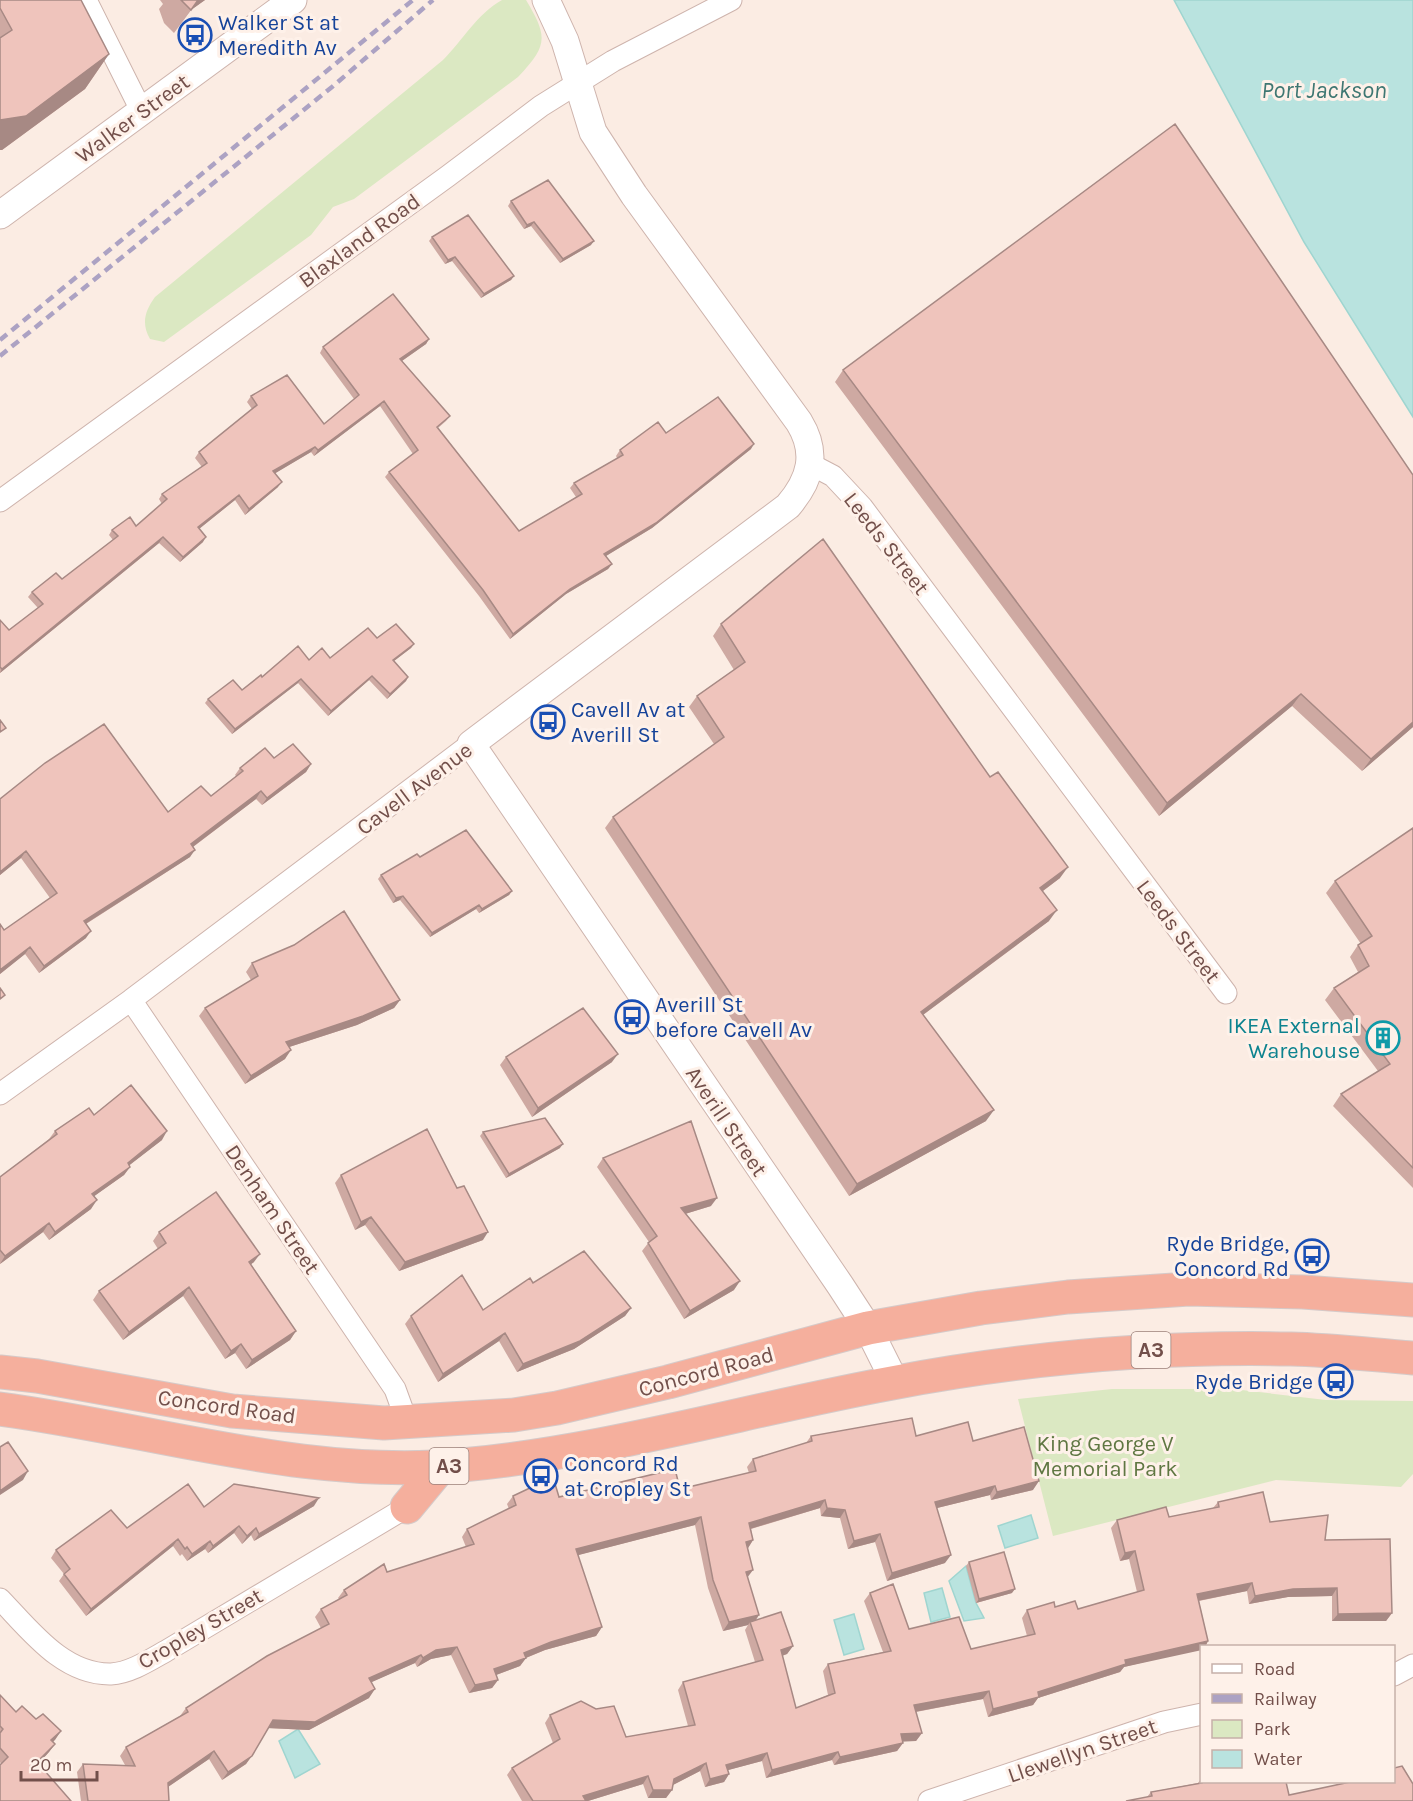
<svg xmlns="http://www.w3.org/2000/svg" width="1413" height="1801" font-family="Karla,sans-serif">
<style>
.green{fill:#dbe8c2}
.water{fill:#b9e3df;stroke:#9fd5d0;stroke-width:1.5}
.lines{fill:none;stroke-linecap:round;stroke-linejoin:round}
.minor-casing{stroke:#ceb4ad;stroke-width:23}
.tertiary-casing{stroke:#ceb4ad;stroke-width:29}
.trunk-casing{stroke:#d5cac9;stroke-width:35}
.minor{stroke:#fff;stroke-width:21}
.tertiary{stroke:#fff;stroke-width:27}
.trunk{stroke:#f5af9d;stroke-width:33}
.rail{stroke:#aca2c3;stroke-width:4.5;stroke-dasharray:9 6;stroke-linecap:butt}
.wall{fill:#cea9a2}
.shaded-wall{fill:#a78984}
.building{fill:#efc4bc;stroke:#a78984;stroke-width:1.5}
.labels{text-anchor:middle;stroke-width:6;stroke-linejoin:round;paint-order:stroke}
.shield{fill:#fef1e9;stroke:#9c807a;stroke-width:1.5}
.shield-label{font-size:21px;font-weight:bold;fill:#724f4a}
.transit-label{font-size:22px;fill:#164399;stroke:#fef1e9;text-anchor:start}
.street-label{font-size:22px;fill:#724f4a;stroke:#fef1e9}
.culture-label{font-size:22px;fill:#0d838f;stroke:#fef1e9;text-anchor:end}
.park-label{font-size:22px;fill:#5f7742;stroke:#fef1e9}
.water-label{font-size:24px;font-style:italic;fill:#3f7772;stroke:#fef1e9}
</style>
<rect width="100%" height="100%" fill="#fbece3"/>
<path class="green" d="M502,0H526C548,37 548,45 518,77L354,199L333,207L311,235L164,342L150,339C141,323 145,311 155,297L443,60C463,40 477,14 502,0Z
M1112,1389H1233L1326,1400L1413,1401V1474L1401,1487L1276,1480L1053,1536L1018,1399Z"/>
<path class="water" d="M1174,0H1413V417L1304,242Z
M1031,1515L1038,1538L1005,1548L998,1526Z
M966,1566L976,1603L984,1618L964,1621L949,1581Z
M942,1588L950,1617L931,1622L924,1593Z
M854,1614L864,1649L844,1655L834,1620Z
M298,1729L320,1764L295,1778L279,1741Z"/>
<g class="lines">
<g class="minor-casing">
<path id="minor" d="M86,0L142,112
M812,465L833,476L862,507L1226,993
M0,501L448,176L541,106L613,61L731,0
M131,1000L395,1389L407,1422
M0,1094L131,1000L471,744
M0,1599C30,1630 63,1675 111,1674C130,1673 150,1660 166,1651L407,1507
M1394,1675L1413,1665
M929,1801L1164,1722L1202,1714"/>
</g>
<g class="tertiary-casing">
<path id="tertiary" d="M546,0L565,41L593,132L634,195L799,422C818,453 811,479 788,506L471,744L840,1285L868,1328L895,1382
M0,215L293,0"/>
</g>
<g class="trunk-casing">
<path id="trunk" d="M0,1372L37,1376L232,1411L384,1423L514,1415L557,1408L668,1382L868,1328L981,1308L1068,1297L1189,1289L1303,1292L1413,1300
M0,1409C152,1429 307,1480 462,1465C606,1452 750,1409 892,1383C1024,1358 1157,1346 1291,1349C1332,1350 1373,1355 1413,1358
M407,1507L441,1466"/>
</g>
<use href="#minor" class="minor"/>
<use href="#tertiary" class="tertiary"/>
<use href="#trunk" class="trunk"/>
<path class="rail" d="M0,340L413,0
M0,356L332,87L433,0"/>
</g>
<path class="wall" d="M0,0L109,54L85,89L2,150H0Z
M160,0H205L191,10L174,33L164,23L159,9L163,4Z
M511,201L591,245L560,263L531,226L524,229L508,206Z
M432,237L514,276L511,280L481,298L452,261L445,264L429,241Z
M429,339L426,344L402,361L450,416L446,421L438,428L519,531L576,497L570,488L574,483L617,458L616,456L620,450L666,433L751,449L652,528L606,556L612,564L608,569L566,594L510,639L479,596L385,477L389,472L413,454L380,406L314,456L311,452L275,473L278,487L245,515L235,500L199,529L203,542L180,562L159,543L0,673V620L9,630L38,608L28,597L32,592L62,579L113,540L109,535L112,530L136,526L162,504L159,499L162,494L202,467L195,458L199,452L252,409L247,402L251,396L324,424L354,399L320,353L323,347Z
M843,370L1413,475V727L1362,771L1292,706L1159,816L835,382Z
M721,624L1060,878L1043,891L1049,921L923,1015L986,1121L849,1196L605,828L613,817L714,744L689,707L697,696L734,670L713,636Z
M377,638L414,644L411,648L394,661L408,677L406,681L387,699L369,680L328,716L298,683L232,734L205,703L208,699L242,690L262,677L309,660L330,658Z
M274,758L311,764L306,772L262,805L256,799L193,847L190,857L86,924V938L39,973L25,954L0,974V924L4,930L50,898L21,858L0,875V799L168,812L211,796L236,776L235,775L240,768Z
M1413,828V1188L1333,1106L1341,1094L1378,1071L1325,1000L1334,988L1358,972L1350,957L1358,945L1361,944L1326,893L1335,881Z
M420,857L512,891L509,895L479,913L476,909L430,937L400,900L393,903L378,879L381,875Z
M252,963L400,1000L394,1008L357,1025L289,1047L285,1059L245,1084L199,1016L205,1008L251,980L246,972Z
M506,1057L612,1062L532,1117L500,1065Z
M94,1115L162,1140L129,1165L130,1167L124,1175L94,1196L91,1209L49,1240L43,1232L0,1264V1177L49,1139L55,1131Z
M483,1132L560,1148L506,1178L480,1136Z
M603,1158L711,1206L685,1214L734,1290L684,1319L642,1251L649,1242L597,1167Z
M341,1175L483,1240L399,1271L365,1225L355,1230L335,1183Z
M159,1232L254,1262L251,1264L296,1331L290,1340L246,1369L235,1353L225,1359L183,1296L123,1340L93,1300L99,1291L158,1249L153,1241Z
M533,1283L631,1308L625,1316L574,1349L517,1372L499,1341L438,1382L405,1324L411,1316L483,1310Z
M811,1436H916L973,1441L1033,1490L991,1500L990,1495L937,1508L945,1563L887,1581L875,1542L848,1549L840,1518L821,1516L820,1508L751,1529L753,1540L748,1548V1578L756,1620L793,1646L787,1654L782,1656L796,1708L828,1695L823,1671L828,1664L883,1652L864,1601L870,1593L909,1629L971,1649L1027,1636L1022,1618L1027,1610L1055,1607L1078,1609L1137,1592L1129,1559L1120,1561L1111,1528L1117,1520L1169,1517L1213,1508L1218,1502L1270,1522L1325,1540L1392,1613L1386,1621H1332V1596L1288,1597L1249,1604L1247,1591L1199,1601L1208,1641L1205,1647L1124,1667L1120,1672L1038,1698L1033,1705L988,1717L983,1699L916,1712L922,1733L916,1741H903V1743L897,1751L834,1765L832,1760L766,1778L762,1761L728,1770L729,1774L724,1782L705,1787L700,1771L673,1785L672,1790L666,1798H648L643,1784L588,1801H522L507,1775L512,1768L553,1743L545,1723L550,1715L626,1737L688,1726L678,1690L683,1682L755,1662L745,1630L748,1625L723,1631L708,1588L695,1525L578,1555L602,1627L596,1636L545,1650L526,1658L520,1666L496,1675L498,1680L492,1688L469,1693L451,1655L431,1659L417,1667L415,1663L371,1682L369,1698L309,1730L268,1728L246,1764L222,1780L209,1759L168,1787L169,1801H81L77,1772L83,1764L125,1765L120,1756L126,1747L180,1716L186,1708L321,1628L315,1617L321,1609L339,1599L338,1598L344,1590L387,1572L466,1547L462,1537L467,1529L509,1509L507,1504L513,1496L559,1497L680,1489L749,1473L747,1467L753,1459L806,1443Z
M314,1506L254,1541L251,1535L242,1544L234,1533L208,1553L205,1549L187,1561L182,1554L180,1556L173,1546L86,1616L59,1581L64,1574L51,1558L56,1550L127,1528L204,1507Z
M969,1562L1012,1593L976,1603L966,1566Z
M0,1695L16,1712L36,1719L61,1731L53,1741L55,1744L49,1752L38,1764H1L0,1762Z
M1201,1779L1289,1795L1413,1801L1147,1797L1151,1792L1198,1783Z"/>
<path class="shaded-wall" d="M198,0H205L191,10L174,33Z
M109,54L85,89L2,150H0V120Z
M534,222L531,226L524,229L527,225Z
M594,241L591,245L560,263L563,259Z
M455,257L452,261L445,264L448,260Z
M514,276L511,280L481,298L484,294Z
M429,339L426,344L396,365L400,359Z
M384,401L380,406L314,456L318,450Z
M754,444L751,449L652,528L601,559L604,554Z
M315,447L311,452L269,477L273,471Z
M282,482L278,487L245,515L249,509Z
M239,495L235,500L194,533L198,527Z
M163,537L159,543L0,673L2,669Z
M206,537L203,542L180,562L183,557Z
M612,564L608,569L566,594L510,639L513,634L570,589Z
M414,644L411,648L390,664L393,660Z
M372,676L369,680L328,716L331,711Z
M408,677L406,681L387,699L390,694Z
M301,679L298,683L232,734L235,729Z
M1301,694L1292,706L1159,816L1167,803Z
M1413,722V727L1362,771L1371,759Z
M311,764L306,772L262,805L267,798Z
M261,791L256,799L186,852L191,844Z
M195,850L190,857L79,928L84,921Z
M26,851L21,858L0,875V872Z
M1068,867L1060,878L1032,899L1040,888Z
M512,891L509,895L479,913L482,909Z
M403,896L400,900L393,903L396,898Z
M479,905L476,909L430,937L432,933Z
M1057,910L1049,921L912,1023L921,1012Z
M91,931L86,938L39,973L44,966Z
M30,947L25,954L0,974V970Z
M400,1000L394,1008L357,1025L280,1050L286,1042Z
M291,1050L285,1059L245,1084L251,1076Z
M618,1054L612,1062L532,1117L538,1108Z
M994,1110L986,1121L849,1196L857,1184Z
M167,1131L162,1140L122,1171L128,1163Z
M563,1144L560,1148L506,1178L509,1174Z
M130,1167L124,1175L86,1202L92,1194Z
M717,1198L711,1206L675,1217L681,1208Z
M97,1200L91,1209L49,1240L55,1232Z
M371,1217L365,1225L355,1230L361,1222Z
M49,1223L43,1232L0,1264L5,1256Z
M488,1232L483,1240L399,1271L405,1262Z
M260,1254L254,1262L243,1270L249,1262Z
M740,1281L734,1290L684,1319L690,1311Z
M189,1287L183,1296L123,1340L129,1332Z
M631,1308L625,1316L574,1349L517,1372L523,1364Z
M296,1331L290,1340L246,1369L252,1360Z
M505,1333L499,1341L438,1382L443,1374Z
M241,1344L235,1353L225,1359L231,1351Z
M28,1471L23,1480L0,1495V1491Z
M1039,1481L1033,1490L991,1500L997,1492Z
M995,1486L990,1495L929,1510L935,1502Z
M319,1498L314,1506L254,1541L259,1534Z
M825,1500L820,1508L743,1531L749,1523Z
M827,1508L845,1510L840,1518L821,1516Z
M701,1517L695,1525L571,1557L576,1549Z
M239,1526L234,1533L208,1553L213,1546Z
M256,1528L251,1535L242,1544L247,1536Z
M880,1534L875,1542L848,1549L854,1541Z
M178,1539L173,1546L86,1616L91,1609Z
M753,1540L748,1548L746,1542Z
M210,1541L205,1549L187,1561L192,1554Z
M1135,1551L1129,1559L1120,1561L1125,1553Z
M951,1555L945,1563L887,1581L892,1573Z
M753,1570L747,1578L746,1572Z
M1252,1583L1247,1591L1192,1602L1197,1594Z
M1337,1588L1332,1596L1288,1597L1249,1604L1255,1596L1293,1589Z
M1015,1589L1012,1593L976,1603L979,1599Z
M1392,1613L1386,1621H1332L1338,1614Z
M759,1615L754,1623L750,1622L748,1625L723,1631L729,1622Z
M602,1627L596,1636L545,1650L523,1659L526,1658L520,1666L488,1678L494,1669L524,1653L551,1642Z
M1208,1641L1205,1647H1202V1650L1124,1667L1120,1672L1038,1698L1033,1705L988,1717L993,1709L1125,1660Z
M793,1646L787,1654L775,1658L781,1650Z
M457,1647L451,1655L431,1659L417,1667L423,1658L436,1650Z
M421,1655L415,1663L363,1686L369,1678Z
M498,1680L492,1688L469,1693L475,1685Z
M375,1689L369,1698L309,1730L267,1728L273,1720Z
M989,1691L983,1699L909,1713L914,1705Z
M61,1731L55,1740L46,1748L51,1740Z
M922,1733L916,1741L896,1742L901,1734Z
M903,1743L897,1751L834,1765L840,1757Z
M55,1744L49,1752L32,1771L37,1762Z
M214,1751L209,1759L162,1791L168,1783Z
M838,1752L832,1760L766,1778L772,1770Z
M767,1753L762,1761L721,1772L726,1765Z
M252,1756L246,1764L222,1780L228,1772Z
M706,1763L700,1771L669,1787L674,1779Z
M729,1774L724,1782L705,1787L710,1779Z
M648,1776L643,1784L588,1801H580L583,1796Z
M653,1790H672L666,1798H648Z"/>
<path class="building" d="M0,0H81L109,54L26,116L0,120V38L12,30L0,8Z
M181,0H198L191,10Z
M1175,124L1413,475V722L1371,759L1301,694L1167,803L843,370Z
M548,180L594,241L563,259L534,222L527,225L511,201Z
M468,215L514,276L484,294L455,257L448,260L432,237Z
M393,294L429,339L400,359L450,416L437,427L519,531L582,494L574,483L623,455L620,450L658,422L666,433L718,397L754,444L656,523L604,554L612,564L570,589L513,634L483,590L389,472L418,450L384,401L318,450L315,447L273,471L282,482L249,509L239,495L198,527L206,537L183,557L163,537L2,669L0,667V620L9,630L43,604L32,592L56,573L62,579L118,536L112,530L130,517L136,526L167,499L162,494L207,463L199,452L257,405L251,396L287,375L324,424L359,395L323,347Z
M823,539L990,777L998,772L1068,867L1040,888L1057,910L921,1012L994,1110L857,1184L613,817L724,737L697,696L745,662L721,624Z
M396,624L414,644L393,660L408,677L390,694L372,676L331,711L301,679L235,729L208,699L233,680L242,690L261,675L262,677L298,646L309,660L322,648L330,658L368,628L377,638Z
M0,720L6,728L0,732Z
M104,724L168,812L201,786L211,796L243,771L240,768L265,748L274,758L293,744L311,764L267,798L261,791L191,844L195,850L84,921L91,931L44,966L30,947L0,970V924L4,930L57,893L26,851L0,872V799L45,763Z
M1413,828V1168L1341,1094L1390,1064L1334,988L1369,966L1358,945L1372,936L1335,881Z
M466,830L512,891L482,909L479,905L432,933L403,896L396,898L381,875L417,854L420,857Z
M344,911L400,1000L363,1016L286,1042L291,1050L251,1076L205,1008L258,976L252,963L294,945Z
M0,988L5,995L0,999Z
M583,1008L618,1054L538,1108L506,1057Z
M131,1085L167,1131L128,1163L130,1167L92,1194L97,1200L55,1232L49,1223L5,1256L0,1250V1177L57,1134L55,1131L89,1108L94,1115Z
M545,1118L563,1144L509,1174L483,1132Z
M691,1121L717,1198L681,1208L740,1281L690,1311L648,1243L657,1236L603,1158Z
M427,1129L457,1188L464,1186L488,1232L405,1262L371,1217L361,1222L341,1175Z
M216,1192L260,1254L249,1262L296,1331L252,1360L241,1344L231,1351L189,1287L129,1332L99,1291L166,1243L159,1232Z
M584,1251L631,1308L580,1341L523,1364L505,1333L443,1374L411,1316L462,1275L483,1310L530,1278L533,1283Z
M912,1418L916,1436L968,1422L973,1441L1024,1427L1039,1481L997,1492L995,1486L935,1502L951,1555L892,1573L880,1534L854,1541L845,1510L827,1508L825,1500L749,1523L753,1540L746,1542L753,1570L746,1572L759,1615L729,1622L713,1580L701,1517L576,1549L602,1627L551,1642L524,1653L526,1658L494,1669L498,1680L475,1685L457,1647L436,1650L423,1658L421,1655L369,1678L375,1689L315,1722L273,1720L252,1756L228,1772L214,1751L168,1783L169,1801H88L83,1764L135,1766L126,1747L188,1712L186,1708L267,1656L329,1624L321,1609L347,1595L344,1590L384,1564L387,1572L474,1544L467,1529L516,1505L513,1496L553,1477L559,1497L675,1469L680,1489L756,1471L753,1459L812,1441L811,1436Z
M8,1442L28,1471L0,1491V1447Z
M188,1484L204,1507L234,1484L319,1498L259,1534L256,1528L247,1536L239,1526L213,1546L210,1541L192,1554L187,1547L185,1549L178,1539L91,1609L64,1574L70,1569L56,1550L111,1510L127,1528Z
M1263,1492L1270,1522L1328,1515L1325,1540L1390,1539L1392,1613L1338,1614L1337,1588L1293,1589L1255,1596L1252,1583L1197,1594L1208,1641L1125,1660L1126,1664L1038,1692L1039,1697L993,1709L989,1691L914,1705L922,1733L901,1734L903,1743L840,1757L838,1752L772,1770L767,1753L726,1765L729,1774L710,1779L706,1763L674,1779L672,1790H653L648,1776L583,1796L586,1801H533L512,1768L560,1739L550,1715L581,1701L596,1709L614,1706L626,1737L695,1725L683,1682L763,1660L750,1622L781,1612L793,1646L781,1650L796,1708L835,1693L828,1664L891,1651L870,1593L893,1584L909,1629L959,1617L971,1649L1035,1634L1027,1610L1054,1602L1055,1607L1075,1601L1078,1609L1144,1590L1135,1551L1125,1553L1117,1520L1166,1507L1169,1517L1219,1507L1218,1502Z
M1004,1552L1015,1589L979,1599L969,1562Z
M0,1695L16,1712L22,1706L36,1719L43,1714L61,1731L51,1740L55,1744L37,1762L71,1801H0V1765L8,1757L0,1748V1733L3,1729L0,1726Z
M1402,1766L1413,1784V1801H1126L1152,1796L1151,1792L1202,1783L1201,1779H1202V1782H1286L1289,1795L1350,1782H1394V1768Z"/>
<defs>
<g id="bus-ring" transform="scale(1.725)"><circle r="9.5" fill="#fef1e9" stroke="#1a4fb4" stroke-width="1.5"/><path d="M-5-6H5V4H4V6H2V4H-2V6H-4V4H-5ZM-3.5-4V0h7V-4ZM-3.5 1.2v1.5H-2V1.2ZM2 1.2v1.5H3.5V1.2Z" fill="#1a4fb4"/></g>
<g id="building-ring" transform="scale(1.725)"><circle r="9.5" fill="#fef1e9" stroke="#0f9aa8" stroke-width="1.5"/><path d="M-4-6H4V6H1V3H-1V6H-4ZM-2.5-4.3h1.7v1.8h-1.7ZM.8-4.3h1.7v1.8H.8ZM-2.5-1h1.7V.8h-1.7ZM.8-1h1.7V.8H.8Z" fill="#0f9aa8"/></g>
</defs>
<g fill-rule="evenodd">
<use href="#bus-ring" x="195" y="35"/>
<use href="#bus-ring" x="548" y="722"/>
<use href="#bus-ring" x="632" y="1017"/>
<use href="#building-ring" x="1383" y="1038"/>
<use href="#bus-ring" x="1312" y="1256"/>
<use href="#bus-ring" x="1336" y="1381"/>
<use href="#bus-ring" x="541" y="1476"/>
</g>
<g class="labels">
<g class="shield">
<rect x="1131.5" y="1332" width="39" height="36" rx="4.5"/>
<rect x="429.5" y="1448" width="39" height="36" rx="4.5"/>
</g>
<g class="shield-label">
<text x="1151" y="1357">A3</text>
<text x="449" y="1473">A3</text>
</g>
<g class="transit-label">
<text x="218" y="30">Walker St at<tspan x="218" dy="25">Meredith Av</tspan></text>
<text x="571" y="717">Cavell Av at<tspan x="571" dy="25">Averill St</tspan></text>
<text x="655" y="1012">Averill St<tspan x="655" dy="25">before Cavell Av</tspan></text>
<text x="1289" y="1251" text-anchor="end">Ryde Bridge,<tspan x="1289" dy="25">Concord Rd</tspan></text>
<text x="1313" y="1389" text-anchor="end">Ryde Bridge</text>
<text x="564" y="1471">Concord Rd<tspan x="564" dy="25">at Cropley St</tspan></text>
</g>
<g class="street-label">
<text transform="translate(132 118) rotate(-36)" y="8">Walker Street</text>
<text transform="translate(359 240) rotate(-36)" y="8">Blaxland Road</text>
<text transform="translate(887 543) rotate(52)" y="8">Leeds Street</text>
<text transform="translate(414 788) rotate(-37)" y="8">Cavell Avenue</text>
<text transform="translate(1179 931) rotate(53)" y="8">Leeds Street</text>
<text transform="translate(727 1121) rotate(56)" y="8">Averill Street</text>
<text transform="translate(273 1209) rotate(56)" y="8">Denham Street</text>
<text transform="translate(706 1371) rotate(-15)" y="8">Concord Road</text>
<text transform="translate(227 1406) rotate(8)" y="8">Concord Road</text>
<text transform="translate(200 1628) rotate(-30)" y="8">Cropley Street</text>
<text transform="translate(1082 1750) rotate(-19)" y="8">Llewellyn Street</text>
</g>
<g class="culture-label">
<text x="1360" y="1033">IKEA External<tspan x="1360" dy="25">Warehouse</tspan></text>
</g>
<g class="park-label">
<text x="1105" y="1451">King George V<tspan x="1105" dy="25">Memorial Park</tspan></text>
</g>
<g class="water-label">
<text x="1324" y="98">Port Jackson</text>
</g>
</g>
<rect x="1200" y="1645" width="195" height="138" fill="#fef1e9" stroke="#c6b0a9" stroke-width="1.5"/>
<rect x="1212" y="1664" width="30" height="9" fill="#ffffff" stroke="#c6b0a9" stroke-width="1.5"/>
<text x="1254" y="1675" font-size="18" fill="#724f4a">Road</text>
<rect x="1212" y="1694" width="30" height="9" fill="#aca2c3" stroke="#c6b0a9" stroke-width="1.5"/>
<text x="1254" y="1705" font-size="18" fill="#724f4a">Railway</text>
<rect x="1212" y="1720" width="30" height="18" fill="#dbe8c2" stroke="#c6b0a9" stroke-width="1.5"/>
<text x="1254" y="1735" font-size="18" fill="#724f4a">Park</text>
<rect x="1212" y="1750" width="30" height="18" fill="#b9e3df" stroke="#c6b0a9" stroke-width="1.5"/>
<text x="1254" y="1765" font-size="18" fill="#724f4a">Water</text>
<path d="M21 1771v9h76v-9" fill="none" stroke="#724f4a" stroke-width="3"/>
<text x="30" y="1771" font-size="18" fill="#724f4a" stroke="#fef1e9" stroke-width="4.5" paint-order="stroke">20 m</text>
</svg>
